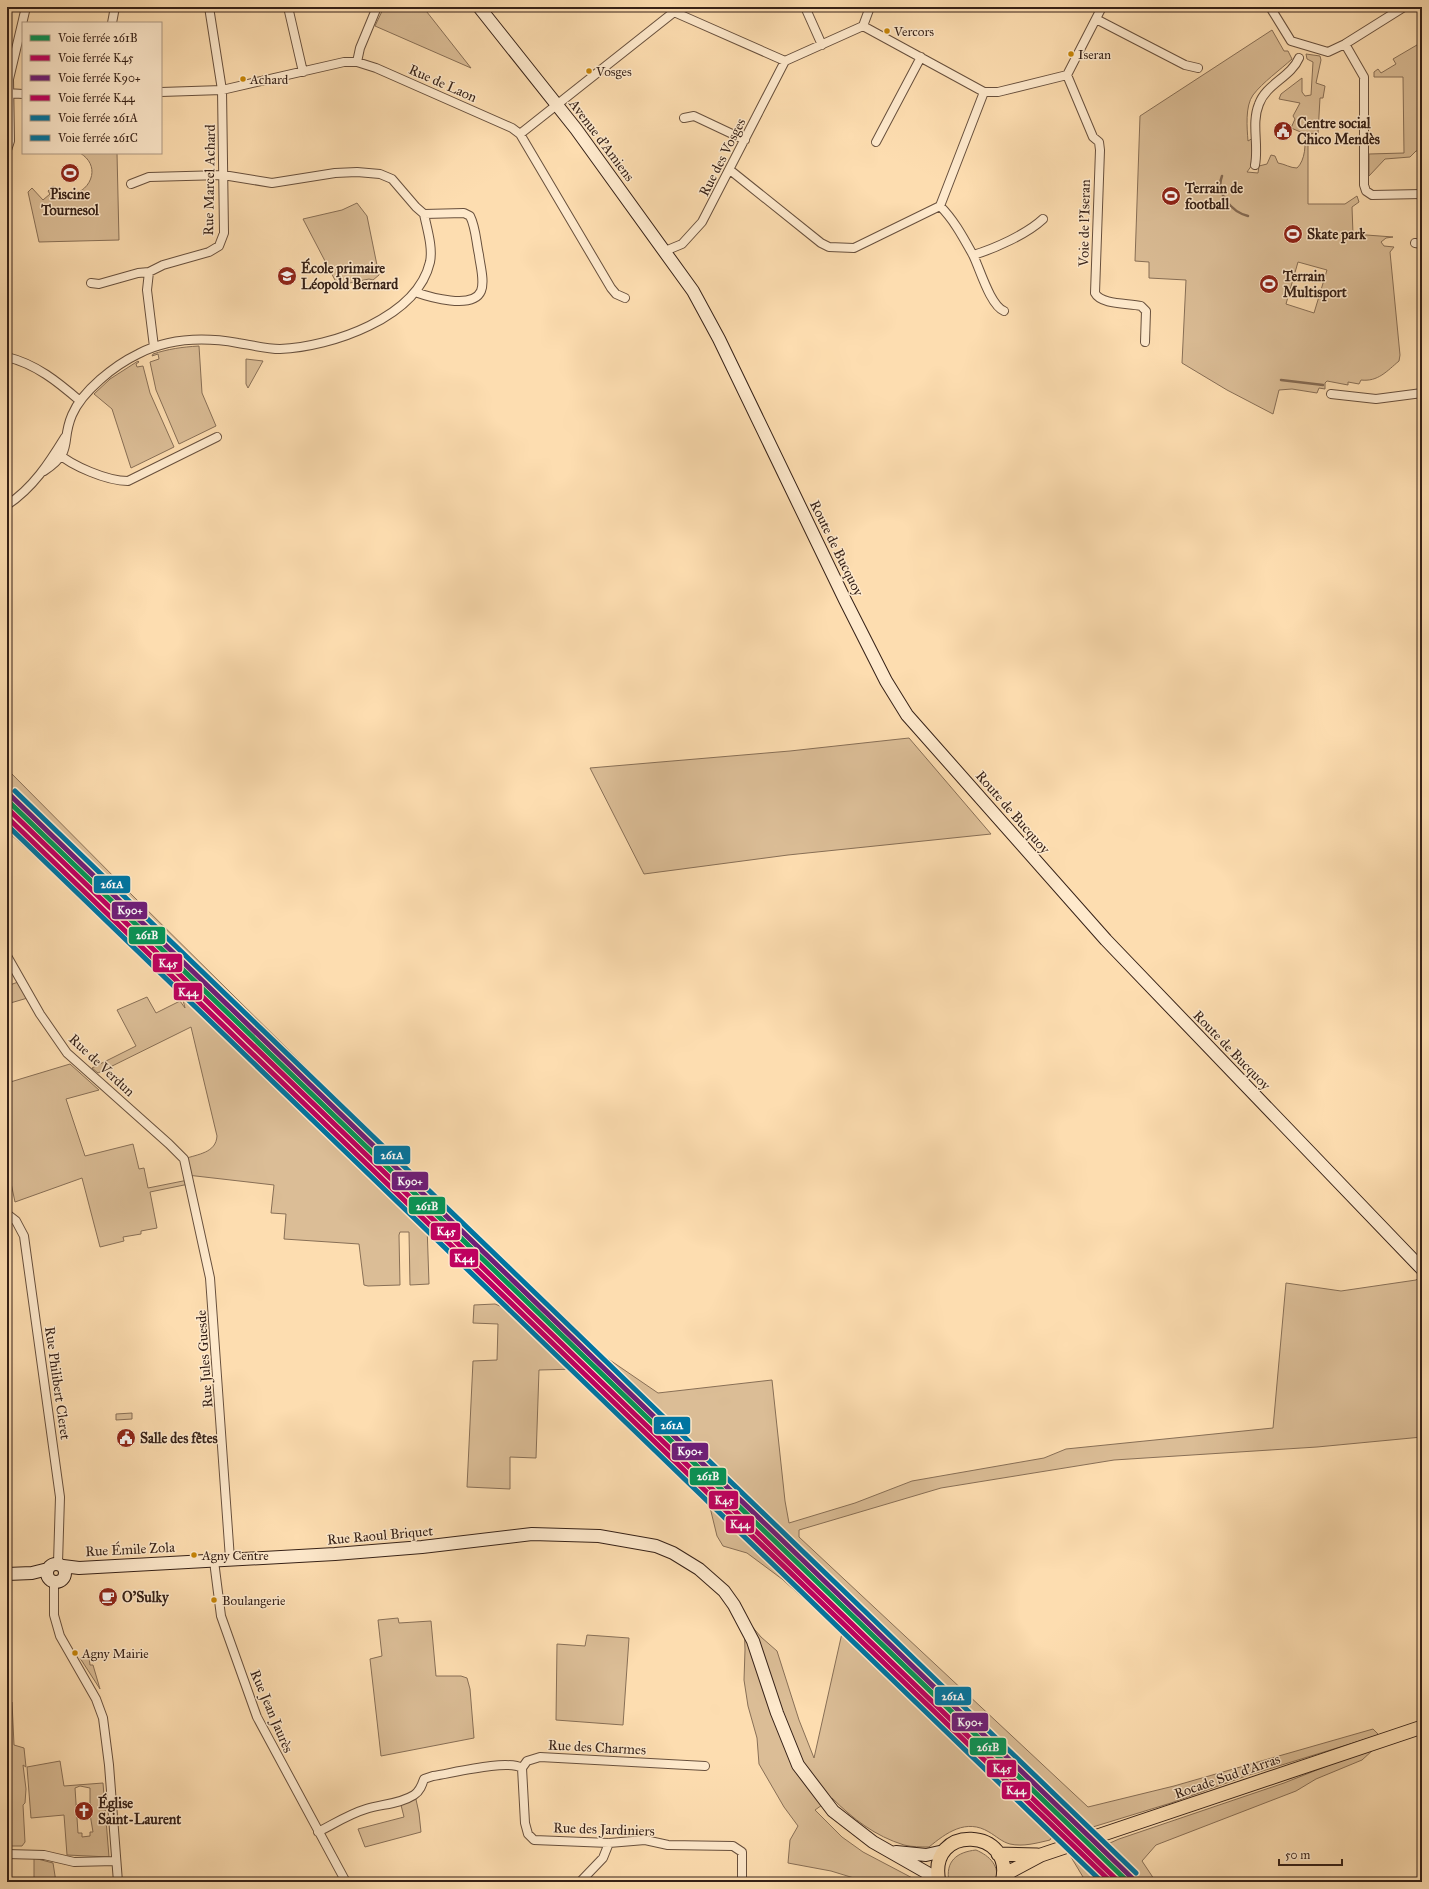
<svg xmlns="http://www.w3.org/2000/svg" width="1429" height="1889" font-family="'IM FELL Great Primer',serif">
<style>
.green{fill:#dbbd96;stroke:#886f56;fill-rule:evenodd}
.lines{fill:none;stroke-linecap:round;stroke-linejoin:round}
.stream{stroke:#856b54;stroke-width:2.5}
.street-casing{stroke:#68503d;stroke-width:10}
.secondary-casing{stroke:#362117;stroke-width:14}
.primary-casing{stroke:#362117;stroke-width:15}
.street{stroke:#fee9cc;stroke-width:8}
.secondary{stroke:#fee9cc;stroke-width:12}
.primary{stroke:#fdddb0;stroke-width:13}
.rail-1-casing{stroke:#fee9cc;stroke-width:8}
.rail-2-casing{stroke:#fee9cc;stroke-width:8}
.rail-3-casing{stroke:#fee9cc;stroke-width:8}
.rail-4-casing{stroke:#fee9cc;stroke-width:8}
.rail-5-casing{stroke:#fee9cc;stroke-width:8}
.rail-6-casing{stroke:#fee9cc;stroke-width:8}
.rail-1{stroke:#069456;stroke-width:5}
.rail-2{stroke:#bf005f;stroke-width:5}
.rail-3{stroke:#6e1e78;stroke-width:5}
.rail-4{stroke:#bf005f;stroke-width:5}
.rail-5{stroke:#0075a1;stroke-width:5}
.rail-6{stroke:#0075a1;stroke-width:5}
.bus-dot{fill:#c78506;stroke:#fee9cc;stroke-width:1.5}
.labels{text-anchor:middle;stroke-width:3;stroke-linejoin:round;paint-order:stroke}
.bus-label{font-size:13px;fill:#362117;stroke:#fee9cc;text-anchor:start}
.street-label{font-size:14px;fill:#362117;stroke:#fee9cc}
.poi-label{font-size:14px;font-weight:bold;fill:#362117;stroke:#fee9cc;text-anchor:start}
.line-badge{stroke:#fee9cc;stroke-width:1.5}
.badge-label{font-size:11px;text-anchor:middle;font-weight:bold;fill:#fff}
</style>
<rect width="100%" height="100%" fill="#fdddb0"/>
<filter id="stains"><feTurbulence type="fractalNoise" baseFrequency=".005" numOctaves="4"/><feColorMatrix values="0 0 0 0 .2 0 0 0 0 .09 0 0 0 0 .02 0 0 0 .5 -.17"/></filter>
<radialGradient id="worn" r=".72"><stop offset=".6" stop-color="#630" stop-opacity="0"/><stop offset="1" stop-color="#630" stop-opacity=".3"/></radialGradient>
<path class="green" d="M384,7H423L471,68L375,26Z
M1272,30L1284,51H1288L1292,59C1280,70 1263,82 1253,95C1245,106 1247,128 1248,141L1253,138L1252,165L1247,172L1258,173L1259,166L1267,164L1271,155L1275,156L1278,163C1285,164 1290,168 1297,168C1305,161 1307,142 1303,133L1291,128L1295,119L1293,116L1300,103L1279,99L1281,94L1302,78V92L1305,96L1311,95L1313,62L1307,59L1306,54L1320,56L1321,60L1316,83L1325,86L1323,98H1320L1318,133L1308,134V204H1345L1357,196L1359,202L1352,207L1353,234L1393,237L1386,238L1381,242L1384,246L1394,247L1390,252L1400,355L1399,361C1387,371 1378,382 1361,380L1359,384L1348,382V385L1327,381L1325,383V389L1319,388L1317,393L1292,389L1279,390L1273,414L1227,390L1182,363L1186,280L1149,278V262L1135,261L1140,116ZM1298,262L1327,270L1314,313L1286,304Z
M1422,42V150L1416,151L1410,157L1385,159L1369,176V154L1404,153L1403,77H1374V72L1378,69L1381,73L1396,64L1393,59Z
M80,153H117L119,240L39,242L28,192L32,188L43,200L50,194L48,191L53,186C77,211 110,171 80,153Z
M357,203L367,216L379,275L373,280L369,279L340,285L336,282L303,219L342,210Z
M199,346L202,393L216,426L179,444L156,390L150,362L159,359L158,354L152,356L153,354C168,349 182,347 199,346Z
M246,359L263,361L248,388L246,384Z
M138,361L139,362L136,364L137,367L143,366L150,393L174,447L131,468L112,409L94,394L110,379Z
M909,738L991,834L788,855L644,874L590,768L790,751Z
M7,769L131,894L331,1092L437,1194L509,1266L598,1352L658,1393L772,1380L785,1501L789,1523L855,1503L912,1481L1044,1458L1066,1449L1273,1428L1286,1283L1341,1291L1416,1280L1422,1275V1437L1317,1447L1114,1460L941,1488L799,1530V1537L1088,1807L1174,1786L1373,1729L1379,1735L1246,1776L1171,1803L1083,1830L778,1539L769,1527V1520L765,1516L748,1508L502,1273L44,828L7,789Z
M7,813L193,992L261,1060L302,1095L309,1104L741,1521L761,1544L1055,1832L1050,1840C1037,1843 1023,1847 1010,1844C1002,1842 996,1836 989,1832C966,1818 946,1833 929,1847C921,1847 912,1847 904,1845C875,1836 853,1819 832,1798L815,1810L842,1837L863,1852L920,1882H867L831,1871L788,1863L790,1840L798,1826L784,1807L759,1764L757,1738L748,1706L744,1680L745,1650L744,1617L761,1637L777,1651L799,1720L814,1758L842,1633L782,1579L747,1553L723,1546L717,1536L707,1495L577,1369L539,1370L536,1458L510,1457V1489L467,1487L473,1361L497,1360L498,1324L473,1323L474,1305L495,1304L500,1306L507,1302L427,1225L429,1284L410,1285L409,1232H400L399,1235L400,1285L368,1286L364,1285L359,1244L284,1239L286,1214L271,1213L274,1185L187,1175L184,1159C198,1154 216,1153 217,1136L191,1027L98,1073L92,1068L136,1046L117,1010L147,997L156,1013L180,1001L185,1008L181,992L162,970L7,831Z
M21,981L31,997L7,1004V986Z
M70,1064L99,1090L66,1099L85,1156L133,1144L139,1169L144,1168L148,1188L188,1180L189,1184L150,1192L157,1228L141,1231V1234L123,1237L124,1241L100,1247L82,1178L15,1202L7,1164V1083Z
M132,1413V1419L116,1420V1414Z
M398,1618L399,1623L431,1621L436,1676H461L467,1678L470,1689L474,1738L381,1756L370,1659L382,1656L378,1620Z
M587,1635L629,1638L623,1725L556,1720L557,1644L585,1646Z
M89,1657L90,1665H93L100,1689L80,1658Z
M7,1702H12L14,1745L24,1748L26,1767L23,1765L26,1789L25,1803L23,1805L25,1842L22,1846H7Z
M1373,1750L1362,1760L1316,1779L1296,1791L1156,1845L1142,1861L1156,1882H1137L1101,1847L1119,1839L1284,1783L1342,1760Z
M60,1761L64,1786L103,1783L109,1857L67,1855L64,1815L31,1818L27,1767ZM80,1786L90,1788V1814L93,1832H90V1836L82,1837V1833H78L75,1788Z
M415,1795L419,1813L421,1832L365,1847L358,1829L404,1817L400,1801Z
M976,1850C990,1856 1000,1866 996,1882H949C945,1861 957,1852 976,1850Z
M1075,1852L1106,1882H1086L1071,1857Z
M34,1858L53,1863L56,1882H34Z"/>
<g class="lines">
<path class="stream" d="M1222,176C1215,193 1232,212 1248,216
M1281,380L1323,385"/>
<g class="street-casing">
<path id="street" d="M288,7L303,72
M805,7L822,45
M1270,7L1291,41L1328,52L1345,44L1404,7
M674,12L785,61L863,26
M1096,19L1185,65L1198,68
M112,23L115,7
M863,26L984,92H998L1067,75L1102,7
M863,26L870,7
M1345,44L1364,77V185L1366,191L1372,195L1422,194
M357,62L360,48L377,7
M1067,75L1093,137L1099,142L1100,150L1095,293C1101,305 1129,303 1141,306L1146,311L1145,342
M161,92L222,90L344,62H357L376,68L512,128L520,134L611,288L616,294L625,298
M7,93L23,94
M684,118L694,116L745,140
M520,134L674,12
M876,142L921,57
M7,150L10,141L9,79L26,7
M1255,165C1259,145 1251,123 1259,104C1266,84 1291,77 1299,58
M730,170L821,243L829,247L854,248L940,206L984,92
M131,184L149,177L223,175L272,183L335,173L357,172L380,174L392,179L416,207L424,214
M940,206C954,220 963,237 973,255C980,269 990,305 1004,311
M1415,243L1422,244
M665,251L682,244L702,222L785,61
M973,255C994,249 1027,234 1043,219
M149,272L147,290L154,347
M91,283L99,284L138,273L149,272L163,265L209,252L219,246L224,233L222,90L209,7
M415,292C429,297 473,310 481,291C485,281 480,265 479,255C476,242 476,228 470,216L464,213L424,214
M7,357C36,364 58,382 80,401
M1331,394L1376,399L1422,393
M56,452C72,466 107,481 128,481L217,437
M44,471C75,450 60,443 72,415C82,391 115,365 138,354C169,338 204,337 238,343C252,345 266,349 280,349C331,347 417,318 430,262C433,247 427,229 424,214
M7,505C33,488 49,463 65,437
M7,956L40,1014L67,1053L169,1144L184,1159L210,1278L230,1559
M7,1214L16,1221L24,1236L60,1497L58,1563
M214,1561L221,1616L257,1717L346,1882
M54,1582V1615L60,1636L96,1699L103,1718L109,1765L118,1882
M522,1768L525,1823L528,1834L534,1840L609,1843L645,1840L668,1845L733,1846L742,1852V1882
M522,1768L527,1761L540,1757L705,1766
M318,1832C334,1824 349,1814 366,1809C382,1804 400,1804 414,1795C420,1791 422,1785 424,1779L433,1776C453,1773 507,1759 522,1768
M7,1854L44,1855L74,1862L115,1861
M580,1882L603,1858L609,1843"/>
</g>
<g class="secondary-casing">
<path id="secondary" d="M479,7L576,129L693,291L719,339L845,600L886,681L907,715L1106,940L1422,1269
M47 1573a9 9 0 1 1 18 0a9 9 0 1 1-18 0Z
M63,1566L79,1568L335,1554L422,1547L532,1534L599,1536L656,1546L673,1553L699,1569L724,1591L734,1605L753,1641L777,1713L798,1765L833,1811L873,1842L938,1879
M7,1574L32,1573L48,1569
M896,1852L926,1855L944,1851"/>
</g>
<g class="primary-casing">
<path id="primary" d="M998,1854L1037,1855
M1003,1878L1011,1871L1041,1855L1422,1727
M939,1882C926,1822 1017,1828 1002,1882"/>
</g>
<use href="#street" class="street"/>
<use href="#secondary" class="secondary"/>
<use href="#primary" class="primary"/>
<g class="rail-1-casing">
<path id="rail-1" d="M7,800L1128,1882"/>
</g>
<g class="rail-2-casing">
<path id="rail-2" d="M7,808L1119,1882"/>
</g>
<g class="rail-3-casing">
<path id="rail-3" d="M11,796L1132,1878"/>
</g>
<g class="rail-4-casing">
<path id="rail-4" d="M7,817L1111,1882"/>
</g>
<g class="rail-5-casing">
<path id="rail-5" d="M15,791L1136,1873"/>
</g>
<g class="rail-6-casing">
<path id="rail-6" d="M7,825L1102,1882"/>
</g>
<use href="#rail-1" class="rail-1"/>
<use href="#rail-2" class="rail-2"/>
<use href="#rail-3" class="rail-3"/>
<use href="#rail-4" class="rail-4"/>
<use href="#rail-5" class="rail-5"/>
<use href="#rail-6" class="rail-6"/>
</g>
<defs>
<g id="civic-disc" transform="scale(1)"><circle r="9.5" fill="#8f2418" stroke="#fee9cc"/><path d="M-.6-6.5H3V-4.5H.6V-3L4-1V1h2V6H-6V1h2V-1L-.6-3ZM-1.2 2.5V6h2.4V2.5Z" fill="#fff"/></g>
<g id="stadium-disc" transform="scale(1)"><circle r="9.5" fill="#8f2418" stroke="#fee9cc"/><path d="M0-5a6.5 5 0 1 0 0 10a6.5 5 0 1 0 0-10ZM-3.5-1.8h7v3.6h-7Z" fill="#fff"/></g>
<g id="school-disc" transform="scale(1)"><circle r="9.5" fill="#8f2418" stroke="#fee9cc"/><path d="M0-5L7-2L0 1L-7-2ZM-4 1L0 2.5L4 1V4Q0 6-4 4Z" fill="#fff"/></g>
<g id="cafe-disc" transform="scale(1)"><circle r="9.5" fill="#8f2418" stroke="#fee9cc"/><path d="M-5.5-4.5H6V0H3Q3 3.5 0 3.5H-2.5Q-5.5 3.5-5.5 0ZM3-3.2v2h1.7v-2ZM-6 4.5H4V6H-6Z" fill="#fff"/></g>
<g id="church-disc" transform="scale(1)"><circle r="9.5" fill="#8f2418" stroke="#fee9cc"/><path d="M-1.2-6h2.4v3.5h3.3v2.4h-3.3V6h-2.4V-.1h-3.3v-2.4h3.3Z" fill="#fff"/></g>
</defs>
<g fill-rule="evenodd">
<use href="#civic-disc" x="1283" y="131"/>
<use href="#stadium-disc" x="70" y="173"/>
<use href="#stadium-disc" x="1171" y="196"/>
<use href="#stadium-disc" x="1293" y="234"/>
<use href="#school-disc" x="287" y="276"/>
<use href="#stadium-disc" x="1269" y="284"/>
<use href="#civic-disc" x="126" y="1438"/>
<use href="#cafe-disc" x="108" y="1597"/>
<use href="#church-disc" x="84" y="1811"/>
</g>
<g class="bus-dot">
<circle cx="887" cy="31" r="3.5"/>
<circle cx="1071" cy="54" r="3.5"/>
<circle cx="589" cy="71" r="3.5"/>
<circle cx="243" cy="79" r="3.5"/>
<circle cx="194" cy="1555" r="3.5"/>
<circle cx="214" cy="1600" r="3.5"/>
<circle cx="75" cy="1653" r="3.5"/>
</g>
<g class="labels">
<g class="bus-label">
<text x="894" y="36">Vercors</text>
<text x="1078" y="59">Iseran</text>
<text x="596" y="76">Vosges</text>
<text x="250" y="84">Achard</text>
<text x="202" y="1560">Agny Centre</text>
<text x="222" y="1605">Boulangerie</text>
<text x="82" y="1658">Agny Mairie</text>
</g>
<g class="street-label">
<text transform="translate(443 83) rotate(24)" y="5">Rue de Laon</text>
<text transform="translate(602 140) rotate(53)" y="5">Avenue d'Amiens</text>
<text transform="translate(722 157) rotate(-63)" y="5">Rue des Vosges</text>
<text transform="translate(209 180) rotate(-89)" y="5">Rue Marcel Achard</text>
<text transform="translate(1084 223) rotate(-89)" y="5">Voie de l'Iseran</text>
<text transform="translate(837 548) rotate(64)" y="5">Route de Bucquoy</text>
<text transform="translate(1013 812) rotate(49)" y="5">Route de Bucquoy</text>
<text transform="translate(1232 1050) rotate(46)" y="5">Route de Bucquoy</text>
<text transform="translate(102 1065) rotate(43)" y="5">Rue de Verdun</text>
<text transform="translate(204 1359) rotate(-94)" y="5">Rue Jules Guesde</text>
<text transform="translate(58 1383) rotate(82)" y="5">Rue Philibert Cleret</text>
<text transform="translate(380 1535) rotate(-5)" y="5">Rue Raoul Briquet</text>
<text transform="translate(130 1549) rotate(-3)" y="5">Rue Émile Zola</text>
<text transform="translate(272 1711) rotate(67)" y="5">Rue Jean Jaurès</text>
<text transform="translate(597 1747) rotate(3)" y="5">Rue des Charmes</text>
<text transform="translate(1227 1776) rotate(-19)" y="5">Rocade Sud d'Arras</text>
<text transform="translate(604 1829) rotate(2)" y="5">Rue des Jardiniers</text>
</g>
<g class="poi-label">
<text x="1297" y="128">Centre social<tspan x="1297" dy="16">Chico Mendès</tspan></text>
<text x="1185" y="193">Terrain de<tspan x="1185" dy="16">football</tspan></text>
<text x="70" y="199" text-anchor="middle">Piscine<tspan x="70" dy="16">Tournesol</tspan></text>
<text x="1307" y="239">Skate park</text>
<text x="301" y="273">École primaire<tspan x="301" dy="16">Léopold Bernard</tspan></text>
<text x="1283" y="281">Terrain<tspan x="1283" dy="16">Multisport</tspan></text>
<text x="140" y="1443">Salle des fêtes</text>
<text x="122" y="1602">O'Sulky</text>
<text x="98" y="1808">Église<tspan x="98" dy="16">Saint-Laurent</tspan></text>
</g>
</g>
<g class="line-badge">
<rect x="93" y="875" width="38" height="19" rx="4" fill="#0075a1"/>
<rect x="111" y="901" width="37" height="19" rx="4" fill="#6e1e78"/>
<rect x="128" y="926" width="38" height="19" rx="4" fill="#069456"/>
<rect x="152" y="953" width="31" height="20" rx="4" fill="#bf005f"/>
<rect x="173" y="982" width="30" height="19" rx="4" fill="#bf005f"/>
<rect x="373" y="1145" width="38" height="20" rx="4" fill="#0075a1"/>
<rect x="391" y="1171" width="38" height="20" rx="4" fill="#6e1e78"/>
<rect x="408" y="1196" width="38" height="19" rx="4" fill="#069456"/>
<rect x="430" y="1222" width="31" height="19" rx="4" fill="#bf005f"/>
<rect x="449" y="1248" width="30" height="20" rx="4" fill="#bf005f"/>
<rect x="653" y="1416" width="38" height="19" rx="4" fill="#0075a1"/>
<rect x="671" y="1442" width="38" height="19" rx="4" fill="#6e1e78"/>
<rect x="689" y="1467" width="38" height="19" rx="4" fill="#069456"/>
<rect x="708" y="1490" width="31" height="20" rx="4" fill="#bf005f"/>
<rect x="725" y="1515" width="30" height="19" rx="4" fill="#bf005f"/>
<rect x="934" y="1686" width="38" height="20" rx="4" fill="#0075a1"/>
<rect x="951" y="1712" width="38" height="20" rx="4" fill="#6e1e78"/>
<rect x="969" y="1737" width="38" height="19" rx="4" fill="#069456"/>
<rect x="986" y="1759" width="31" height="19" rx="4" fill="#bf005f"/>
<rect x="1001" y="1781" width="30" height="19" rx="4" fill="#bf005f"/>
</g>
<g class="badge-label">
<text x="112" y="888">261A</text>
<text x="130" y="914">K90+</text>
<text x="147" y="939">261B</text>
<text x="168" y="967">K45</text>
<text x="188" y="996">K44</text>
<text x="392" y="1159">261A</text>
<text x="410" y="1185">K90+</text>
<text x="427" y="1210">261B</text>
<text x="446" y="1235">K45</text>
<text x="464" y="1262">K44</text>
<text x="672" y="1429">261A</text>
<text x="690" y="1455">K90+</text>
<text x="708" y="1480">261B</text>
<text x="724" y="1504">K45</text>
<text x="740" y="1528">K44</text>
<text x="953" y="1700">261A</text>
<text x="970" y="1726">K90+</text>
<text x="988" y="1751">261B</text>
<text x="1002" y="1772">K45</text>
<text x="1016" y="1794">K44</text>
</g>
<rect width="1429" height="1889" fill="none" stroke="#fdddb0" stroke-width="24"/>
<rect x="8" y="8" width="1413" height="1873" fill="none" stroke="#362117" stroke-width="2"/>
<rect x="12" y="12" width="1405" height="1865" fill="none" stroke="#362117"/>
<rect x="22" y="22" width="140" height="132" fill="#fee9cc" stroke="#ae9984"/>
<rect x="30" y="35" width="20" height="6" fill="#069456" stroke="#ae9984"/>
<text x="58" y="42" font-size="12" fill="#362117">Voie ferrée 261B</text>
<rect x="30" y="55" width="20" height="6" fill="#bf005f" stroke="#ae9984"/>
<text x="58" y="62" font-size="12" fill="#362117">Voie ferrée K45</text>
<rect x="30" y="75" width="20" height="6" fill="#6e1e78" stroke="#ae9984"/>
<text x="58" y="82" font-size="12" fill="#362117">Voie ferrée K90+</text>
<rect x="30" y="95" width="20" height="6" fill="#bf005f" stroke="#ae9984"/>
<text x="58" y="102" font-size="12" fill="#362117">Voie ferrée K44</text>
<rect x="30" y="115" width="20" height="6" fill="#0075a1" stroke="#ae9984"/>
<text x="58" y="122" font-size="12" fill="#362117">Voie ferrée 261A</text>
<rect x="30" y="135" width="20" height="6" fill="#0075a1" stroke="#ae9984"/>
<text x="58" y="142" font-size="12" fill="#362117">Voie ferrée 261C</text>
<path d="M1279 1859v6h63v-6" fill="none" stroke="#362117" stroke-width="2"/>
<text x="1285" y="1859" font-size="12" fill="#362117" stroke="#fee9cc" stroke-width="3" paint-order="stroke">50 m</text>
<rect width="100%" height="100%" filter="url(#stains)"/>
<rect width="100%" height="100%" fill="url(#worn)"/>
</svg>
